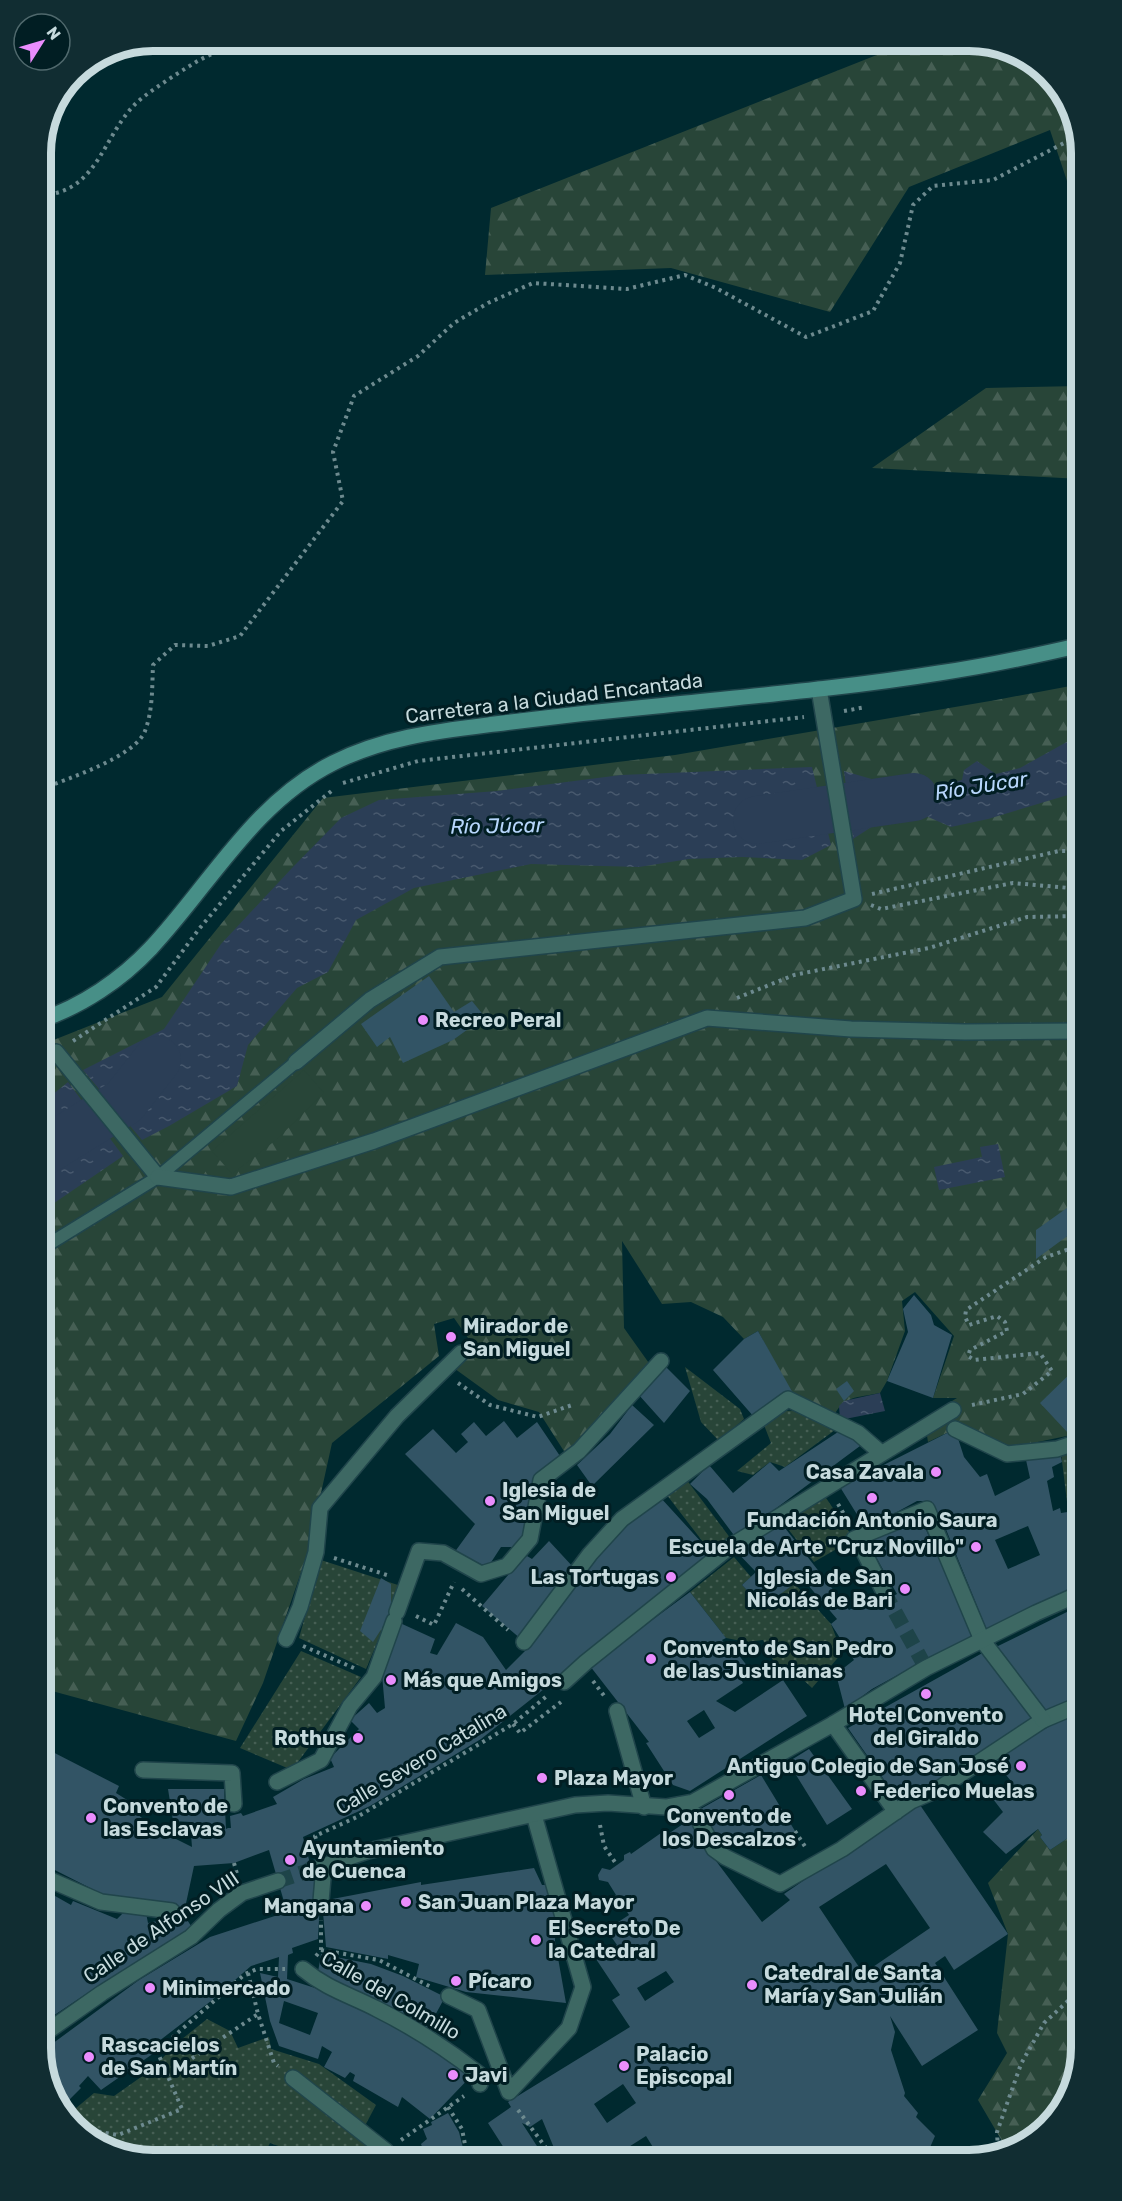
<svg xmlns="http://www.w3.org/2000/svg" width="1122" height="2201" font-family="Rubik,sans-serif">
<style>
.forest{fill:url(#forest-firs)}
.garden{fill:url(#garden-dots)}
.pitch{fill:#284538}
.water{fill:url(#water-ripples)}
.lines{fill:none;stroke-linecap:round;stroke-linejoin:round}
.river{stroke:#2b3e56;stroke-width:48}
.building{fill:#325465;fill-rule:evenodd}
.pedestrian-tunnel{stroke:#1e4449;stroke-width:15;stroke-dasharray:15 8;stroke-linecap:butt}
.tertiary-tunnel{stroke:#1e4449;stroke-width:15;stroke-dasharray:15 8;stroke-linecap:butt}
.service-casing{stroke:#20454b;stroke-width:15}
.pedestrian-casing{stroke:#20454b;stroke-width:18}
.minor-casing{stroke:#20454b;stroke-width:18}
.tertiary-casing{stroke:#20454b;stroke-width:18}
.secondary-casing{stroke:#20454b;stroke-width:18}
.path{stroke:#6d8a8f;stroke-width:4;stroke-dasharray:3 4.5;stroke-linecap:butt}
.service{stroke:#3d6863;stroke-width:12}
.pedestrian{stroke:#3d6863;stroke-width:15}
.minor{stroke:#3d6863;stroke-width:15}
.tertiary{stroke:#3d6863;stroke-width:15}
.secondary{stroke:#478f87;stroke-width:15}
.poi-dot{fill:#ea8dfd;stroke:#011e23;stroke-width:2}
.labels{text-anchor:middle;stroke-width:6;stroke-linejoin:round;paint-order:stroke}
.street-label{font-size:20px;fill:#c6dadd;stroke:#011e23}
.poi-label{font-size:20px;font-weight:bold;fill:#c6dadd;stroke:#011e23;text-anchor:start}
.water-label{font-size:21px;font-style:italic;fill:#b7d6fc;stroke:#011e23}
.rim{fill:none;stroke:#c6dadd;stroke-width:8}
</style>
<defs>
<pattern id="forest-firs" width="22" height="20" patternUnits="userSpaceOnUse" patternTransform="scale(1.5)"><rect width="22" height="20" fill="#284538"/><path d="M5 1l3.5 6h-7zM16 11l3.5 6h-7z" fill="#465f54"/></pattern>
<pattern id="garden-dots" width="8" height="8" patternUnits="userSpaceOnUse" patternTransform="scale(1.5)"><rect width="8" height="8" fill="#284538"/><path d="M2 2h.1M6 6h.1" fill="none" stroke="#465f54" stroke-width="1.8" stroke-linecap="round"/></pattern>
<pattern id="water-ripples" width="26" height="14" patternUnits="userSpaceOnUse" patternTransform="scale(1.5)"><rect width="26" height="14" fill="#2b3e56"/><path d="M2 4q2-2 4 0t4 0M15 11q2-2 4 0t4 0" fill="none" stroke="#48596e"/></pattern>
</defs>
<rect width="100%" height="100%" fill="#00292f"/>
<path class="forest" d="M912,41H977L1037,64L1073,110L1081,153V193L1069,187L1050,130L909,187L830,312L671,268L485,275L491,208Z
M1081,386V479L872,468L986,388Z
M1081,684V1433L1013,1447L976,1439L955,1429L928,1442L925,1423L932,1413L957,1398H933L954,1336L915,1292L902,1301L905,1331L887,1381L880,1393C857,1398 843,1395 833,1418L794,1398L758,1331L744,1339L723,1317L691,1302L662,1304L622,1241L624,1328L651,1366L569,1459L539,1412L498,1400L451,1366L475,1348L454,1318L434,1324L439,1356L332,1443L308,1552L263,1683L236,1741L41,1688V1045L162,997L323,798L675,755L996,700Z
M1038,1829L1042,1835L1040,1837L1050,1850L1068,1838L1074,1840L1081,1835V2048L1062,2111L1009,2153L978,2100L1007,2053L997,2033L1008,1934L988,1883Z"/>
<path class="garden" d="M685,1367L740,1409L744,1419L719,1441L701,1422Z
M803,1410L835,1430L785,1467L770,1462L753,1475L737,1471L771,1443L764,1425L784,1411Z
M1081,1443V1507L1068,1510L1060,1445Z
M683,1475L731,1539L713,1555L663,1490Z
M824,1495L854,1539L814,1562L781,1520Z
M734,1557L751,1577L742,1585L763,1607L794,1583L831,1624L842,1653L812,1688L795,1672L783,1680L763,1640L747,1642L726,1638L690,1592Z
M321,1560L401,1586L366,1669L299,1638Z
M301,1651L361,1677L292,1770L240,1748Z
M207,2019L230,2031L238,2048L269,2037L271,2049L319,2064L376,2105L359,2137L377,2152L360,2160H304L298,2153L270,2143L261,2160H234L216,2145L207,2160H146L85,2137L76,2126L78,2123L75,2109L94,2093L114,2096L151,2070L177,2043Z"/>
<path class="pitch" d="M304,1070L324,1093L276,1140L232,1174L212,1151Z"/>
<path class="water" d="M1081,734V791L988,819L951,827L926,816L873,826L853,839L844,771L875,780L895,778L918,791L962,780L964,770L977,761L996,774L1020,768Z
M812,767L831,845L802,860L742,857L689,859L639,867L531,864L414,888L356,920L328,972L297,988L248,1045L237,1086L169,1126L142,1140L83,1070L164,1029L221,944L292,868L341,818L379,800L497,791L621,775Z
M68,1082L123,1156L41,1212V1104Z
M998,1144L1005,1177L939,1190L934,1167L982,1157L980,1147Z
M880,1393L885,1411L840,1420L839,1406L844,1401Z"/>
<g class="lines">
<path class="river" d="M757,820L914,797
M41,1153L124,1102L157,1060"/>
</g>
<path class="building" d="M429,976L454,1012L472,1001L485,1017L453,1040L403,1063L390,1037L377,1047L361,1024Z
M1081,1198V1226L1036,1259V1230Z
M914,1295L931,1315L934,1325L952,1335L933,1398L887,1381L908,1332L903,1309Z
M758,1331L794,1395L754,1417L713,1370L744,1339Z
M1081,1363V1421L1068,1433L1040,1403Z
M664,1365L690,1391L664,1423L638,1394Z
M847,1381L854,1391L844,1401L836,1389Z
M632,1405L654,1425L592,1486L577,1465L610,1434Z
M504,1421L517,1438L537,1422L562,1459L541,1472L530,1490L529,1512L525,1518V1537L514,1547H501L488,1567L454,1553L475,1524L405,1454L433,1429L456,1453L468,1442L461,1434L474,1422L486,1436Z
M955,1429L964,1457L980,1477L987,1474L995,1496L1030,1478L1026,1460L1060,1453L1062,1462L1052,1467L1054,1477L1047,1481L1053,1511L1060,1508L1061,1513L1081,1510V1584L988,1633L943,1522L940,1523L931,1501H917L866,1529L840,1487ZM1028,1526L1040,1555L1008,1569L995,1540Z
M838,1432L853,1436L860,1446L736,1538L707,1499L690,1484L709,1465L733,1493L770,1462L779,1471Z
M660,1497L713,1555L481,1739L370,1806L303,1837L320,1901L318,1939L292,1948L293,1953L288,1955L287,1979L340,1996L387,2021L474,2073L430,2119L402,2097L398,2107L353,2081L355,2075L350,2072L345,2078L324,2067L332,2052L322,2046L318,2059L279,2046L270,2021L260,1973L278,1977L279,1957L251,1966L211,2001L150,2048L154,2053L101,2090L88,2076L79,2086L81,2088L68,2101L66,2100L61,2107L49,2091L41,2052L139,1980L210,1937L287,1912L269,1850L234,1863L194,1866L185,1908L104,1895L41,1863V1746L119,1786L116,1793L132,1803L130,1808L154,1828L192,1847L190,1822L173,1821L168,1789H224L226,1829L228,1828H231L230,1816L241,1813L243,1816L277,1804L273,1797L304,1779L334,1767L330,1758L359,1729L350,1720L369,1703L377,1713L385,1708L382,1675L400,1623L435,1639L430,1653L437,1655L456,1623L483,1637L506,1670L526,1650L571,1588L612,1538ZM284,2001L318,2013L310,2035L279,2023Z
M920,1516L974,1639L927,1659L872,1689L845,1709L836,1674L854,1660L831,1624L837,1619L802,1578L763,1607L742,1585L756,1572L733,1548L778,1519L849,1610L871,1598L877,1605L897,1594L865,1538Z
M549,1541L574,1568L521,1639L482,1606L519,1562L527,1556L532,1559Z
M381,1578L391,1584V1614L373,1642L360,1631Z
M690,1592L726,1638L722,1640L730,1651L734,1649L748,1667L738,1674L743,1683L716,1701L735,1712L783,1680L807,1716L690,1791L673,1785L646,1743L649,1742L590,1666ZM704,1710L715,1728L699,1738L687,1721Z
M1081,1605V1697L1046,1712L994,1648Z
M986,1651L1034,1720L901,1804L848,1728Z
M1081,1709V1835L1074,1840L1068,1838L1050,1850L1040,1837L1042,1835L1038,1829L1006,1854L983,1832L1003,1812L993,1799L1011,1781L991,1757L1045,1726Z
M809,1749L852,1809L827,1825L788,1762Z
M761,1775L795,1831L765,1849L749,1834L721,1850L697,1811Z
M913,1805H920L1008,1934L954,1970L945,1956L935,1963L978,2030L922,2066L890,2016L895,2032L891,2050L905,2093L904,2096L918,2113L916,2117L935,2136L928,2152L919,2160H661L646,2136L616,2155L619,2160H559L542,2119L530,2127L522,2123L546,2160H484L493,2157L504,2148L488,2123L511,2107L508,2102L630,2027L612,2000L620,1995L596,1959L603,1957L617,1945L610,1935L614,1931L612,1926L629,1915L621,1902L617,1905L612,1898L616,1895L608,1882L599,1880L598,1875L602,1868L610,1870L624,1860V1855L630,1852L631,1854L661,1833L665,1836L683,1824L685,1817L690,1815L696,1827L694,1829L707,1849L762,1922L790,1900L784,1894ZM886,1864L930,1928L867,1971L861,1970L819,1907ZM666,1971L674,1982L645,2001L637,1988ZM623,2084L636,2103L607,2123L594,2104Z
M534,1868L542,1885H547L556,1914L555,1941L566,2003L466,1992L416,1977L419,1964L388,1955V1959L326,1947L322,1901L421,1882V1885Z
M41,1888L71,1905L73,1901L117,1919L124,1912L146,1913L148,1923L184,1915L193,1929L151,1956L107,1980L41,2024Z
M321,1954L371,1964L403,1976L445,1997L426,2032L363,1993L317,1978Z
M448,2113L459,2132L466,2160H427L421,2144L427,2139L423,2129L432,2125L431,2122Z
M216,2145L229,2153L237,2160H207Z"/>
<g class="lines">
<path class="pedestrian-tunnel" d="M884,1592L926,1668"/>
<path class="tertiary-tunnel" d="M278,1881L311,1870"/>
<g class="service-casing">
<path id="service" d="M41,1249L158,1177L296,1062"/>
</g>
<g class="pedestrian-casing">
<path id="pedestrian" d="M56,1052L158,1177
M955,1429L1007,1454L1057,1449L1081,1441
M854,1539L927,1509L982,1640
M862,1548L884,1592
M397,1612L419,1551L443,1553L481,1574L507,1566L530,1539L541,1480L579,1451L661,1361
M286,1639L300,1607L316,1552L320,1508L397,1416L461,1353
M524,1642L590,1554L622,1519L788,1399L858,1433L881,1453
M564,1682L586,1662L731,1546L953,1410
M617,1711L644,1807
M833,1724L896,1812
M143,1770L232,1773L234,1804
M277,1782L321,1760L350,1706L374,1677L394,1621
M679,1805L696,1815L714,1849L725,1857L780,1884L842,1849L911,1801L937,1790L1043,1720L1081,1704
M41,1876L101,1902L172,1911
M321,1901L324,1866
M303,1969C327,1989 350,1995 377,2009C413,2027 447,2049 479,2074L480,2084
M449,1996L478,2010L509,2092L569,2028L583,1987L534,1815
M293,2078L386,2151L388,2160"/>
</g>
<g class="minor-casing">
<path id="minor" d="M296,1062L370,1000L440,957L805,918L854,899L819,689
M158,1177L231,1187L374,1141L707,1018L851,1029L965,1032L1081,1031
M982,1640L1043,1720"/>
</g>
<g class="tertiary-casing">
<path id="tertiary" d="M311,1870L368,1851L575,1805L608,1803L666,1807L693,1802L833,1724L926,1668L1036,1613L1081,1593
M41,2036L102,1993L191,1937L219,1910L242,1893L278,1881"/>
</g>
<g class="secondary-casing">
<path id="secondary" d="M41,1020C82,1006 121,980 151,948C210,885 253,803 333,763C384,737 439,731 495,724C549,717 603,711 657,706C751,696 846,688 939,673C987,666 1034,656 1081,645"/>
</g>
<path class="path" d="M41,195C101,193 103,129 142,98C159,85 178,73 196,62C210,54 227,48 242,41
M844,711L866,707
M343,783L418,761L804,717
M41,789C67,779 135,757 145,731C153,710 152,687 153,665L175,645L208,646L240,636L343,501L333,452L354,396L418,356L454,323L488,303L533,283L627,289L685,275L716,288L806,337L873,311L900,263L913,205L933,186L993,180L1066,142L1081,149
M872,894L1059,851H1081
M871,905L881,909L1013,883L1081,889
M737,998L794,975L929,948L1027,917L1081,916
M73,1041L156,987L199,929L281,831L334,789
M458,1383L490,1405L538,1417L575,1404
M972,1405L1023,1394L1052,1371L1040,1353L974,1360L968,1356L970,1350L1007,1331L1005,1322L997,1316L969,1325L965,1317L966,1310L1046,1257L1081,1245
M838,1504L848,1521
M334,1558L390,1576
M462,1589L508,1630
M416,1616L434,1625L454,1582
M303,1646L354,1668
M593,1681L605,1697
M513,1724L520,1733L561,1702
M600,1825L604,1846L617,1865
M795,1831L806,1848
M318,1846L315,1836L357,1817L513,1724L548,1695
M234,1863L237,1874
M321,1950L379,1960L433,1988
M316,1956L321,1950V1920
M248,1973L258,2014L274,2063L278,2066
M167,2075L258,2014
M448,2107L462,2129L468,2160
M518,2110L555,2160
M85,2137L95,2131L118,2135L182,2109L157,2051L245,1974L257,1969H285
M401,2140L464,2096
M996,2155L998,2151L997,2132L1021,2064L1044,2023L1081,1989"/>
<use href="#service" class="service"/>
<use href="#pedestrian" class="pedestrian"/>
<use href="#minor" class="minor"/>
<use href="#tertiary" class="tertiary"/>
<use href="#secondary" class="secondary"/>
</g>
<g class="poi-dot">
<circle cx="423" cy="1020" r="6"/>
<circle cx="451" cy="1337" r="6"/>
<circle cx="936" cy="1472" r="6"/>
<circle cx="872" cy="1498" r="6"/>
<circle cx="490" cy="1501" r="6"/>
<circle cx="976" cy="1547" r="6"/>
<circle cx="671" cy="1577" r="6"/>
<circle cx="905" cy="1589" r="6"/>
<circle cx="651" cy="1659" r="6"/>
<circle cx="391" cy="1680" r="6"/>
<circle cx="926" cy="1694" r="6"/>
<circle cx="358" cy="1738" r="6"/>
<circle cx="1021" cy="1766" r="6"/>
<circle cx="542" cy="1778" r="6"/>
<circle cx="861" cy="1791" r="6"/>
<circle cx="729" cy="1795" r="6"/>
<circle cx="91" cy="1818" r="6"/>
<circle cx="290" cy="1860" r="6"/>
<circle cx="406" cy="1902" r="6"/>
<circle cx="366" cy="1906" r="6"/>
<circle cx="536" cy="1940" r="6"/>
<circle cx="456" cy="1981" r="6"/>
<circle cx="752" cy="1985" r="6"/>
<circle cx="150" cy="1988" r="6"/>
<circle cx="89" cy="2057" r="6"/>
<circle cx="624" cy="2066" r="6"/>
<circle cx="453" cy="2075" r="6"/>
</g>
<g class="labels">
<g class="street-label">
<text transform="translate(554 698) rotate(-7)" y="7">Carretera a la Ciudad Encantada</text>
<text transform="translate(421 1759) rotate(-31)" y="7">Calle Severo Catalina</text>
<text transform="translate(161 1927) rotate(-34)" y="7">Calle de Alfonso VIII</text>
<text transform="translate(391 1995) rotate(30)" y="7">Calle del Colmillo</text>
</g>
<g class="poi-label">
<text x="435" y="1027">Recreo Peral</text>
<text x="463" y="1333">Mirador de<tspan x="463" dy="23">San Miguel</tspan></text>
<text x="924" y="1479" text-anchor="end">Casa Zavala</text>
<text x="502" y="1497">Iglesia de<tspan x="502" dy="23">San Miguel</tspan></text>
<text x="872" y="1527" text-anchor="middle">Fundación Antonio Saura</text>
<text x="964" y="1554" text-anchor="end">Escuela de Arte "Cruz Novillo"</text>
<text x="659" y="1584" text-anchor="end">Las Tortugas</text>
<text x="893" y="1584" text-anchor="end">Iglesia de San<tspan x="893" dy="23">Nicolás de Bari</tspan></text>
<text x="663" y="1655">Convento de San Pedro<tspan x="663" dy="23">de las Justinianas</tspan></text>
<text x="403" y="1687">Más que Amigos</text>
<text x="926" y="1722" text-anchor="middle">Hotel Convento<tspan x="926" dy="23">del Giraldo</tspan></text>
<text x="346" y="1745" text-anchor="end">Rothus</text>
<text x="1009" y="1773" text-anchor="end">Antiguo Colegio de San José</text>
<text x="554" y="1785">Plaza Mayor</text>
<text x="873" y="1798">Federico Muelas</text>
<text x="103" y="1813">Convento de<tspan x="103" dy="23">las Esclavas</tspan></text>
<text x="729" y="1823" text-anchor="middle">Convento de<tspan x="729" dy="23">los Descalzos</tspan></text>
<text x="302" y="1855">Ayuntamiento<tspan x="302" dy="23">de Cuenca</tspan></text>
<text x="418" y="1909">San Juan Plaza Mayor</text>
<text x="354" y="1913" text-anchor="end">Mangana</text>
<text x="548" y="1935">El Secreto De<tspan x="548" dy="23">la Catedral</tspan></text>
<text x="764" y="1980">Catedral de Santa<tspan x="764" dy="23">María y San Julián</tspan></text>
<text x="468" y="1988">Pícaro</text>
<text x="162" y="1995">Minimercado</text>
<text x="101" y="2052">Rascacielos<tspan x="101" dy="23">de San Martín</tspan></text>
<text x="636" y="2061">Palacio<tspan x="636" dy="23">Episcopal</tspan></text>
<text x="465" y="2082">Javi</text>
</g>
<g class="water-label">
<text transform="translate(981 786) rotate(-9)" y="7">Río Júcar</text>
<text transform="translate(497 826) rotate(-1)" y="7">Río Júcar</text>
</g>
</g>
<path d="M0 0H1122V2201H0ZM153 51H969A102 102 0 0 1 1071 153V2048A102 102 0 0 1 969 2150H153A102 102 0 0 1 51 2048V153A102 102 0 0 1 153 51Z" fill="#112d32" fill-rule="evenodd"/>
<path class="rim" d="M153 51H969A102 102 0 0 1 1071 153V2048A102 102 0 0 1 969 2150H153A102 102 0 0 1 51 2048V153A102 102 0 0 1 153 51Z"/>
<g transform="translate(42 42) rotate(53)"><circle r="28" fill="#011e23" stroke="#50696d" stroke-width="1.5"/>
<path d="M0-4.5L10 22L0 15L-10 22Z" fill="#ea8dfd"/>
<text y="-9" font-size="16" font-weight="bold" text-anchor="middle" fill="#c6dadd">N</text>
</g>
</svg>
